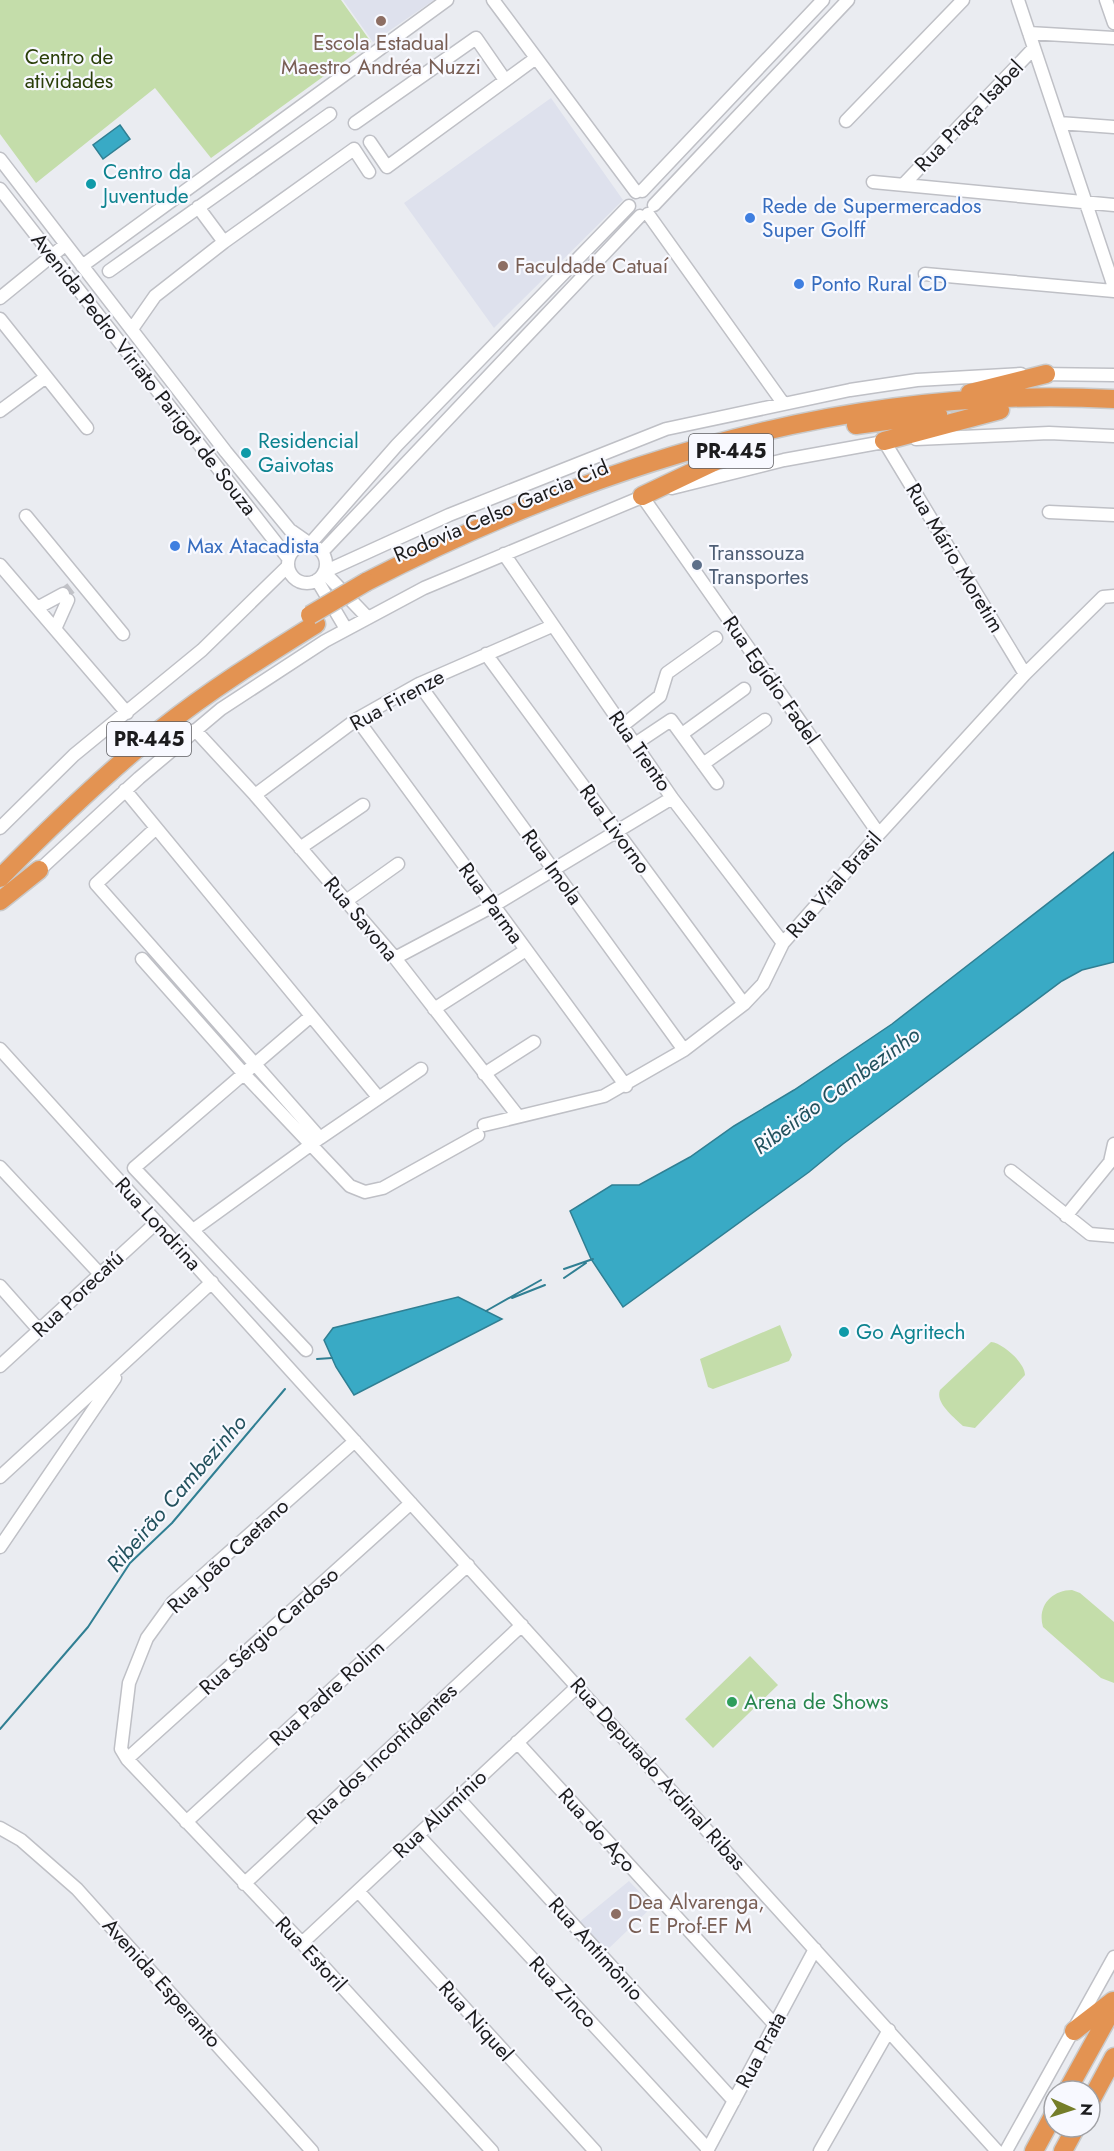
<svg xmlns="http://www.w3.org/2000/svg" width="1114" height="2151" font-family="Jost,sans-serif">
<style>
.built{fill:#dee1ed}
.green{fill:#c4ddaa}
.water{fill:#39aac5;stroke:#307f93;stroke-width:1.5}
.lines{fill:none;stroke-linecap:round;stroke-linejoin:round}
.stream{stroke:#307f93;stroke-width:2}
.minor-tunnel{stroke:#c1c2c7;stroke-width:12;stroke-dasharray:12 6;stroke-linecap:butt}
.minor-casing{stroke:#bfc0c6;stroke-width:15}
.highway-casing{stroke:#c9c9c9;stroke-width:21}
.minor{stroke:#fff;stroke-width:12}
.highway{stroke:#e39352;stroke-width:18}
.highway-bridge-casing{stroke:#c9c9c9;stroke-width:21;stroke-linecap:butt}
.highway-bridge{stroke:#e39352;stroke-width:18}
.education-dot{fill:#8d6e63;stroke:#f8f9ff;stroke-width:2}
.culture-dot{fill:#0f9aa8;stroke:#f8f9ff;stroke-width:2}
.shop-dot{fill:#3f7fe0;stroke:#f8f9ff;stroke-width:2}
.service-dot{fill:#5c6f8a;stroke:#f8f9ff;stroke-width:2}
.leisure-dot{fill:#2e9e5b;stroke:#f8f9ff;stroke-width:2}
.labels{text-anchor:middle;stroke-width:4.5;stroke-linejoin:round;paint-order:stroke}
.shield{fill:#f8f9ff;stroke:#5e5e62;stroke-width:1.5}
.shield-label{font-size:20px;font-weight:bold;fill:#1c1c1e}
.education-label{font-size:21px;fill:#785e54;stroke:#f8f9ff;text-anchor:start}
.park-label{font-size:21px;fill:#2a3f09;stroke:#f8f9ff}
.street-label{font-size:21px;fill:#1c1c1e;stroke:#f8f9ff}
.culture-label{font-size:21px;fill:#0d838f;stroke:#f8f9ff;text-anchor:start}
.shop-label{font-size:21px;fill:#366cbe;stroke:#f8f9ff;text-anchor:start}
.service-label{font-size:21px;fill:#4e5e75;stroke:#f8f9ff;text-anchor:start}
.leisure-label{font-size:21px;fill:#27864d;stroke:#f8f9ff;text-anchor:start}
.water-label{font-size:22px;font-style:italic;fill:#22515d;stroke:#f8f9ff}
</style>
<rect width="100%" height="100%" fill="#eaecf1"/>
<path class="built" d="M343,0H434L373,42Z
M551,98L623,200L494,328L404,203Z
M629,1881L653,1906L605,1952L578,1923Z"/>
<path class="green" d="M0,0H341L371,42L211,158L155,88L36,183L0,134Z
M780,1325L792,1355L789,1361L713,1389L708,1387L700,1359Z
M991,1342C1003,1343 1025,1363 1025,1375L975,1428L963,1426C954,1417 935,1403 940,1390Z
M1072,1590L1080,1593L1114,1622V1683L1101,1678L1043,1627C1037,1607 1051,1590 1072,1590Z
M750,1656L778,1685L713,1748L685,1719Z"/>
<path class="water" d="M120,125L130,139L103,159L93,145Z
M1114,852V962L1082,970L1062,981L843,1144L809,1172L623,1307L591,1259L570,1211L612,1185H639L690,1157L734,1126L794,1090L892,1024Z
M458,1297L502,1319L354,1395L336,1367L324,1340L333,1328Z"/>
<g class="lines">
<path class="stream" d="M564,1269L593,1259
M564,1278L586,1263
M512,1298L545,1285
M486,1311L541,1280
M317,1359L332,1358
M0,1729L88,1627L130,1563L172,1523L285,1389"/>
<path class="minor-tunnel" d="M63,594L71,588"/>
<g class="minor-casing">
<path id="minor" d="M493,0L636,192
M1018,0L1114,287
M1106,0L1114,23
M1029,33L1114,38
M846,121L963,0
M355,123L476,38L505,80
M1059,123L1114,127
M370,142L387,167L536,58
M0,159L226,452L290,530L310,544L397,445L629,206
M873,182L1114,205
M903,185L1034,48
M0,189L288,558
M642,191L823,0
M654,205L848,0
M198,207L224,242
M648,214L783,403
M82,266L447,0
M109,271L330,114
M925,274L1114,291
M0,298L65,245
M0,319L87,428
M132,329L155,296L224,242L354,149L369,172
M1038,374L1114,375
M0,411L46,377
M916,439L1049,433L1114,436
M884,441L1025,674
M672,488L784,460L889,441
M642,496L879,834
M1049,512L1114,515
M26,516L123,634
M288 564a19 19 0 1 1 38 0a19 19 0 1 1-38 0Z
M322,552L640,216
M504,554L672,798L783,943
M0,565L127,713
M317,580L346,629
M37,608L63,594
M368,618L324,572L449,515L666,429L850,390L917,380L1021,374
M55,629L68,600
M486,654L744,1004
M419,684L684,1050
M357,719L626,1086
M622,726L660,696L667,673L716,638
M195,730L255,795L395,958L518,1116
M682,734L744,689
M635,744L671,720L717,783
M703,764L765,720
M125,790L378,1097
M255,795L357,719L419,684L552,626
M0,828L74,755L202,650L288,566
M156,828L96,884L320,1138
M300,848L363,805
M35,874L139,778L221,709L325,641L424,588L649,494
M346,901L398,864
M395,958L493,906L672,798
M142,959L244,1074L350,1186L365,1192L383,1188L478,1135
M434,1009L526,950
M0,1049L997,2151
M484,1074L534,1042
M484,1125L604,1096L684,1050L744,1004L763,984L783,943L879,834L1025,674L1103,597L1114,596
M0,1167L100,1274
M1011,1171L1090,1234L1114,1236
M1066,1216L1110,1162L1114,1144
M193,1230L320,1138L421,1069
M0,1286L39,1330
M306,1350L134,1168L311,1016
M0,1366L157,1222
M355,1441L173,1602L147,1638L129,1683L121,1749L127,1759L302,1943L492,2151
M0,1477L212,1282
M0,1547L115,1378
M517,1742L775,2025
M127,1759L411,1503
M458,1798L734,2101
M186,1822L468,1565
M0,1828L21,1840L77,1889L312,2151
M418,1835L708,2149
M244,1884L522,1625
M358,1891L595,2151
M302,1943L578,1686
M707,2151L815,1949
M820,2151L889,2030
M1006,2151L1114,1957"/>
</g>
<g class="highway-casing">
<path id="highway" d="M970,393L1046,374
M856,425L938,414
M884,441L1000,410
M642,496L743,448
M366,582C597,463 851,384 1114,399
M0,878C51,826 104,775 161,729C210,690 263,657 316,624
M0,901L39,870
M1074,2031L1113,2001
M1067,2091L1114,2006
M1090,2102L1114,2057
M1034,2151L1054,2114
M1063,2151L1076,2127"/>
</g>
<use href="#minor" class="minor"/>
<use href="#highway" class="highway"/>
<g class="highway-bridge-casing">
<path id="highway-bridge" d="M310,615L366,582"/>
</g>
<use href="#highway-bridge" class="highway-bridge"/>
</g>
<g class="education-dot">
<circle cx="381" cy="21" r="6"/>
<circle cx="503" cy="266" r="6"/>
<circle cx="616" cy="1914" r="6"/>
</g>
<g class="culture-dot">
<circle cx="91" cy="184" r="6"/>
<circle cx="246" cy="453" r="6"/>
<circle cx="844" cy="1332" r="6"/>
</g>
<g class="shop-dot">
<circle cx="750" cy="218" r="6"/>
<circle cx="799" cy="284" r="6"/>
<circle cx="175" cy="546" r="6"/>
</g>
<circle class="service-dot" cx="697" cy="565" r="6"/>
<circle class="leisure-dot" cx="732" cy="1702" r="6"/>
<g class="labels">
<g class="shield">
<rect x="689" y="434" width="84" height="34" rx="4.5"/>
<rect x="107" y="722" width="84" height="34" rx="4.5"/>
</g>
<g class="shield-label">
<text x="731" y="458">PR-445</text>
<text x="149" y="746">PR-445</text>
</g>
<g class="education-label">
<text x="381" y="50" text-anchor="middle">Escola Estadual<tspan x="381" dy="24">Maestro Andréa Nuzzi</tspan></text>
<text x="515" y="273">Faculdade Catuaí</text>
<text x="628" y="1909">Dea Alvarenga,<tspan x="628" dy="24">C E Prof-EF M</tspan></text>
</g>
<g class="park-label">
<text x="69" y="64">Centro de<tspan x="69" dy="24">atividades</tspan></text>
</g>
<g class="street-label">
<text transform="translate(969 116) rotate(-46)" y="7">Rua Praça Isabel</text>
<text transform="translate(144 374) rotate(52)" y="7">Avenida Pedro Viriato Parigot de Souza</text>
<text transform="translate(501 511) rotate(-23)" y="7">Rodovia Celso Garcia Cid</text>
<text transform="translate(955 558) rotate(59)" y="7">Rua Mário Moretim</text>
<text transform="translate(771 680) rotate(55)" y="7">Rua Egídio Fadel</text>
<text transform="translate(397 700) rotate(-29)" y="7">Rua Firenze</text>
<text transform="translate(640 751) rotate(55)" y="7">Rua Trento</text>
<text transform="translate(615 829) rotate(54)" y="7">Rua Livorno</text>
<text transform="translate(552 867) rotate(54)" y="7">Rua Imola</text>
<text transform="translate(834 885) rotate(-49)" y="7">Rua Vital Brasil</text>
<text transform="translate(491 903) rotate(54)" y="7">Rua Parma</text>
<text transform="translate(361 919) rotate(50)" y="7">Rua Savona</text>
<text transform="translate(158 1224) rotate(48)" y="7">Rua Londrina</text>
<text transform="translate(78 1294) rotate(-43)" y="7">Rua Porecatú</text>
<text transform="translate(228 1556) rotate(-43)" y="7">Rua João Caetano</text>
<text transform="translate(269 1631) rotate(-42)" y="7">Rua Sérgio Cardoso</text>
<text transform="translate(327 1693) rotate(-42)" y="7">Rua Padre Rolim</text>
<text transform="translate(382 1754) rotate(-43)" y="7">Rua dos Inconfidentes</text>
<text transform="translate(658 1774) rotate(48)" y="7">Rua Deputado Ardinal Ribas</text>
<text transform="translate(440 1814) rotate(-43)" y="7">Rua Alumínio</text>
<text transform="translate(597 1830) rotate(48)" y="7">Rua do Aço</text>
<text transform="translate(596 1949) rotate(48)" y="7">Rua Antimônio</text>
<text transform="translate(311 1954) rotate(47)" y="7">Rua Estoril</text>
<text transform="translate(162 1983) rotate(48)" y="7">Avenida Esperanto</text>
<text transform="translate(563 1992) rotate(47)" y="7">Rua Zinco</text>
<text transform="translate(476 2021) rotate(48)" y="7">Rua Niquel</text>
<text transform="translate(761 2050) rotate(-62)" y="7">Rua Prata</text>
</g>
<g class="culture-label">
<text x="103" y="179">Centro da<tspan x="103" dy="24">Juventude</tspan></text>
<text x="258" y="448">Residencial<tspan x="258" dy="24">Gaivotas</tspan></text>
<text x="856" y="1339">Go Agritech</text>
</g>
<g class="shop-label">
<text x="762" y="213">Rede de Supermercados<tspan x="762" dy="24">Super Golff</tspan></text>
<text x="811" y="291">Ponto Rural CD</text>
<text x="187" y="553">Max Atacadista</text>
</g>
<g class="service-label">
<text x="709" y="560">Transsouza<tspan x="709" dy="24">Transportes</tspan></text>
</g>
<g class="leisure-label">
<text x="744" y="1709">Arena de Shows</text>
</g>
<g class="water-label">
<text transform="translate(836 1090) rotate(-36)" y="8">Ribeirão Cambezinho</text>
<text transform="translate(176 1493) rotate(-49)" y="8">Ribeirão Cambezinho</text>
</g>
</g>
<g transform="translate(1072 2109) rotate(93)"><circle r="28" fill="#f8f9ff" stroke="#a0a1a5" stroke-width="1.5"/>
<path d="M0-4.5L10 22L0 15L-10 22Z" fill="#757e29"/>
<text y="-9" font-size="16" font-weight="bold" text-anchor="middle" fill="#1c1c1e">N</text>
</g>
</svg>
